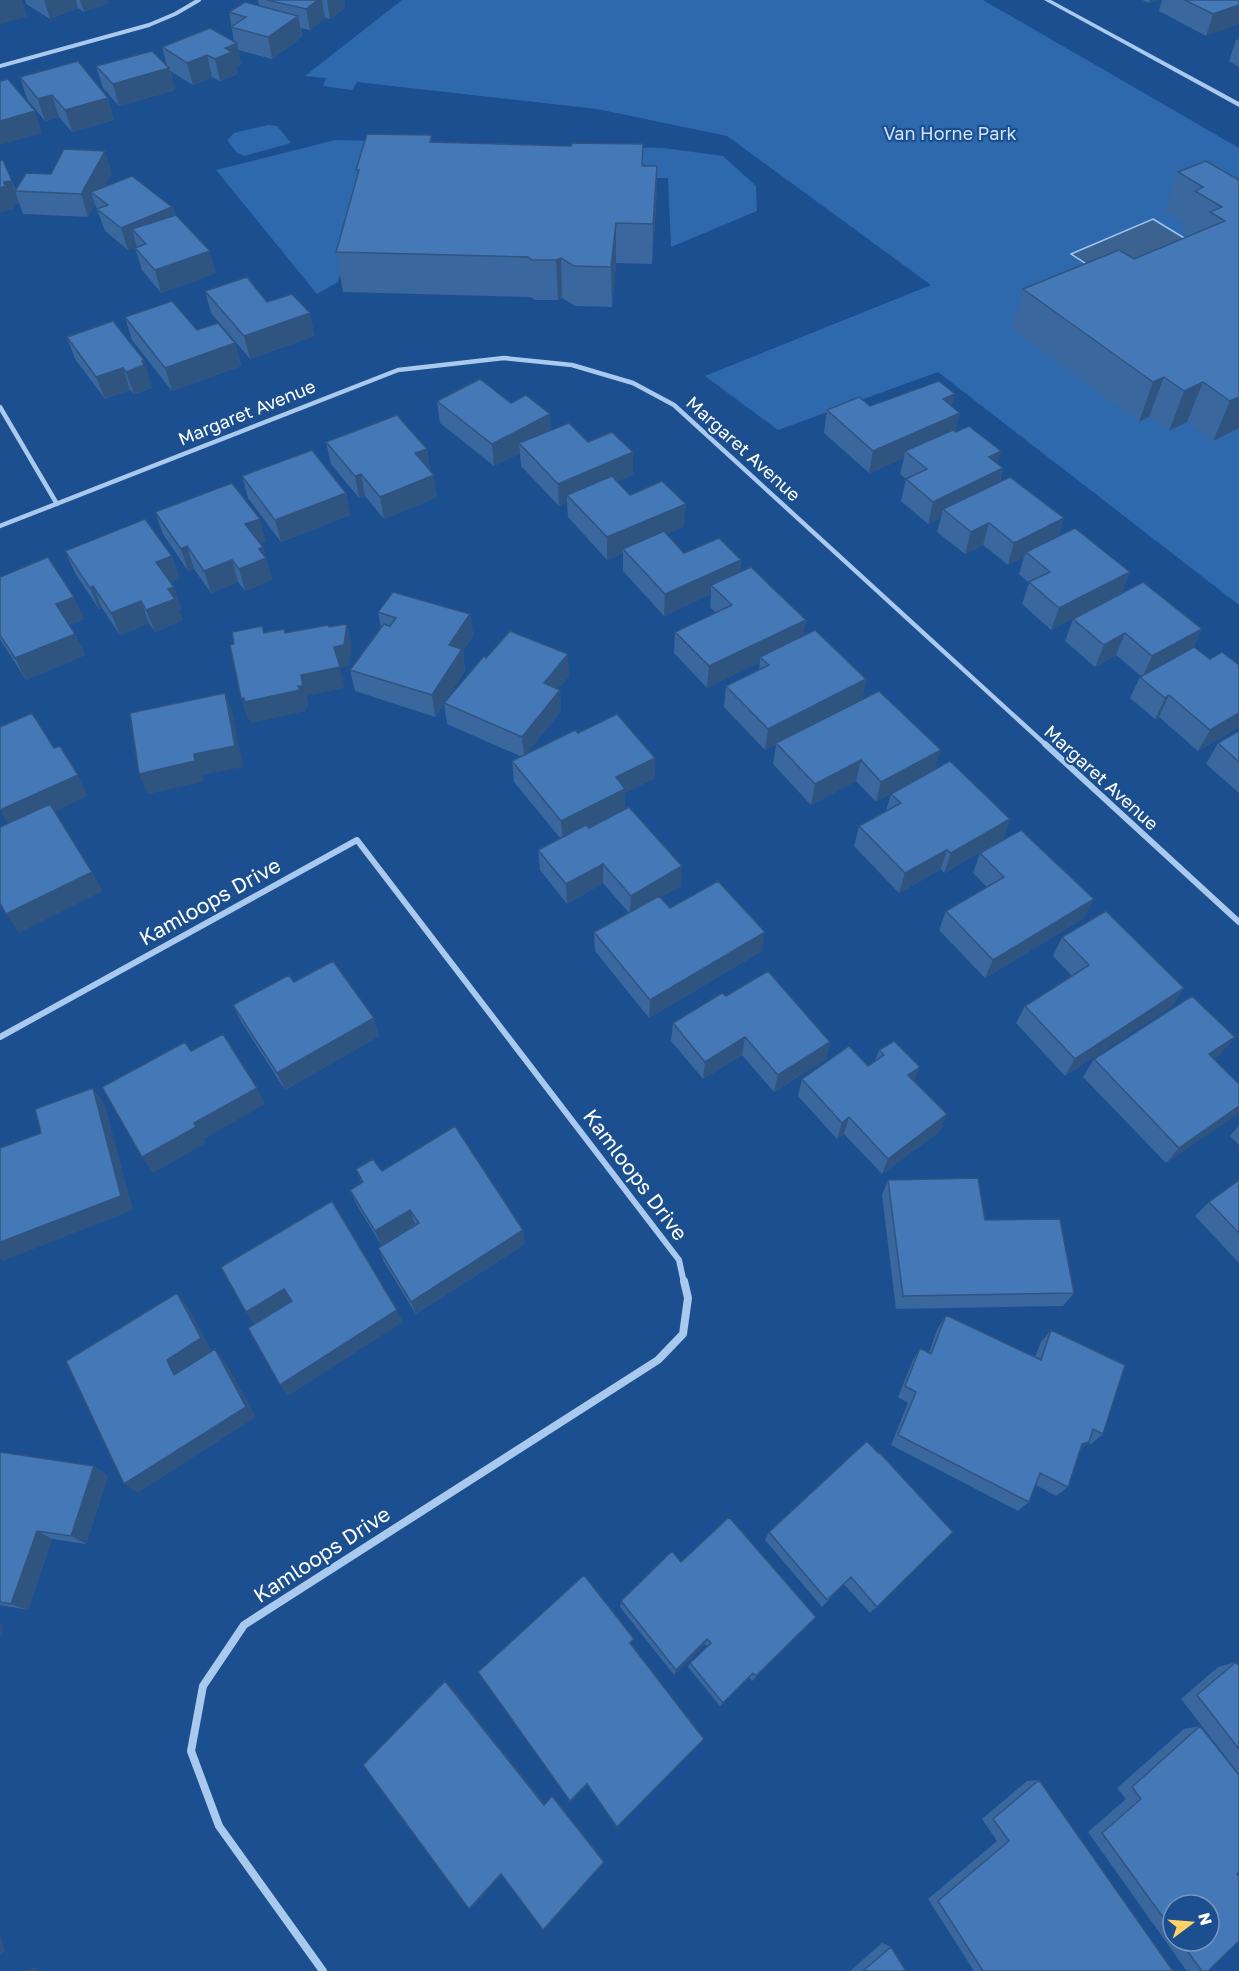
<svg xmlns="http://www.w3.org/2000/svg" width="1239" height="1971" font-family="'Golos Text',sans-serif">
<style>
.green{fill:#2e69ad}
.water{fill:#3c6290;stroke:#9cc4f0;stroke-width:1.5}
.lines{fill:none;stroke-linecap:round;stroke-linejoin:round}
.minor-far3{stroke:#a9c9ee;stroke-width:4}
.minor-far2{stroke:#a9c9ee;stroke-width:4.5}
.minor-far1{stroke:#a9c9ee;stroke-width:6}
.minor{stroke:#a9c9ee;stroke-width:8}
.tertiary{fill:#a9c9ee;fill-rule:evenodd}
.wall{fill:#3a679d;fill-rule:evenodd}
.shaded-wall{fill:#305480}
.building{fill:#4478b7;stroke:#305480;stroke-width:1.5}
.labels{text-anchor:middle;stroke-width:4.5;stroke-linejoin:round;paint-order:stroke}
.far-park-label{font-size:18px;fill:#cfe3fa;stroke:#1b4f8f}
.far-street-label{font-size:18px;fill:#fff;stroke:#1b4f8f}
.street-label{font-size:21px;fill:#fff;stroke:#1b4f8f}
</style>
<rect width="100%" height="100%" fill="#1b4f8f"/>
<path class="green" d="M402,0H983L1239,148V605L938,372L778,430L705,376L931,285L727,136L597,109L357,82L352,90L323,86L326,78L305,76Z
M268,125L277,126L291,143L244,156L237,153L227,140L234,133Z
M335,140L663,148L723,156L756,186L757,211L671,247L668,178L452,177L368,166L338,282L317,294L216,170Z"/>
<path class="water" d="M1153,219L1194,244L1111,280L1071,254Z"/>
<g class="lines">
<path class="minor-far3" d="M0,66L149,25L175,14L199,0"/>
<path class="minor-far2" d="M0,407L57,504
M0,526L398,370L504,358L572,365L633,383L674,405L1047,746"/>
<path class="minor-far1" d="M1045,744L1239,922
M0,1037L357,840L679,1260L684,1283"/>
<path class="minor" d="M323,1971L219,1826L191,1751L203,1686L244,1625L658,1360L683,1334L688,1298L684,1281"/>
<path class="tertiary" d="M1044,0H1051L1239,102V107Z"/>
</g>
<path class="wall" d="M25,0H107L108,3L84,12L78,8L50,19L26,4Z
M258,0H346L344,2L345,8L330,19L325,18L310,30L301,28L302,37L272,59L238,50L241,65L236,67L237,74L220,81L212,77L193,85L170,71L175,90L119,106L103,88L96,66H167L162,47L234,42L229,12L259,5Z
M1142,0H1158L1149,3Z
M1162,0H1239L1206,36L1159,11Z
M1239,39V67L1229,61L1236,40Z
M20,77L108,98L114,120L72,132L59,117L45,121L27,99Z
M433,142L571,146L643,144V166H657L656,206L652,264L616,263L612,307L575,306L562,298L558,300H535L530,297L343,292L336,252L357,177L356,170Z
M0,161L12,181L16,190L51,174L112,173L104,187L172,207L175,215L216,273L161,293L142,270L135,248L137,247L128,250L105,231L95,204L88,217L23,214L19,203L12,205L14,209L0,212Z
M1178,172L1239,180V428L1213,441L1187,422L1169,431L1149,417L1139,422L1012,329L1023,289L1134,259L1189,236L1181,230L1183,223L1165,211Z
M205,291L267,302L310,313L314,336L250,359L211,313Z
M125,317L197,330L235,343L241,366L172,391L132,340Z
M67,337L151,383H150L152,388L134,394L130,390L105,399L75,359Z
M437,401L511,403L551,430L588,442L633,452V475L617,481L630,495L684,526L666,534L684,553L741,560L740,572L806,620L803,636L866,679L862,700L935,769L1010,819L1003,839L944,873L941,869L899,893L854,846L859,826L886,811L891,794L876,802L856,781L811,805L773,764L776,745L765,750L724,707L726,686L759,670L760,662L707,688L674,653L675,632L716,613L710,607L711,594L664,616L623,571V553L607,560L568,517L567,502L559,506L521,466L520,453L494,466L440,423Z
M870,406H952L955,432L1003,468L1000,482L1064,518L1058,536L1130,572L1121,594L1202,629L1193,647L1239,727L1198,751L1159,717L1155,719L1130,698L1140,677L1141,676L1116,655L1095,667L1065,641L1073,619L1105,602L1051,630L1022,604L1029,583L1019,574L1024,557L1008,565L983,545L965,554L937,532L941,518L928,524L901,501L906,479L900,474L904,458L869,473L824,433L827,410Z
M326,442L427,449L430,471L437,497L384,519L365,496L359,498L331,464Z
M242,476L346,493L350,515L281,542L248,498Z
M155,512L266,541L260,543L263,547L272,580L245,591L238,582L211,593L194,569L188,571L163,534Z
M65,551L180,578L170,582L182,609L179,610L183,620L155,632L149,623L120,635L102,608L99,609L75,573Z
M0,577L84,619L69,625L75,634L85,655L26,680L0,639Z
M378,612L470,614L473,636L463,651L465,671L445,701L486,658L569,676L558,689L560,690L561,711L526,754L578,733L655,758V778L625,793V809L681,886L661,897L670,908L762,951L649,1018L595,951L594,932L629,913L603,883L567,904L540,870L538,850L560,838L514,782L512,761L522,757L447,724L444,703L435,717L355,691L350,670L381,627Z
M1239,731V793L1206,764L1218,743Z
M980,853L1084,918L985,978L939,930L946,911L987,887L973,873Z
M1062,937L1184,988L1172,1006L1065,1076L1016,1023L1025,1006L1072,976L1053,956Z
M294,982L379,1036L285,1090L242,1023L233,1005Z
M726,996L830,1042L826,1059L774,1092L742,1055L703,1079L671,1041L673,1023Z
M879,1050L914,1081L947,1114L940,1131L882,1174L844,1134L837,1139L798,1096L802,1079L868,1066L875,1061Z
M1221,1054L1214,1059L1239,1084V1112L1166,1163L1083,1077L1094,1059Z
M1239,1125V1145L1230,1136Z
M356,1169L382,1171L525,1244L416,1314L384,1262L378,1248L415,1225L381,1245L357,1205L350,1190L362,1183Z
M888,1180L1074,1293L1063,1306L896,1309L882,1195Z
M1239,1180V1263L1195,1216L1209,1202Z
M946,1315L1035,1357L1041,1342L1051,1330L1103,1434L1091,1444L1088,1443L1080,1449L1068,1487L1056,1496L1036,1485L1029,1502L1018,1511L891,1445L908,1403L898,1397L913,1360L920,1348L929,1352L938,1328Z
M867,1441L877,1607L870,1613L844,1584L822,1607L765,1540L769,1532Z
M0,1452L94,1466L108,1476L86,1544L52,1539L28,1610L0,1605Z
M681,1562L816,1617L752,1681L749,1677L720,1706L688,1667L690,1663L707,1647L705,1644L674,1675L620,1607L621,1601Z
M1236,1662L1239,1666V1774L1181,1699L1218,1667Z
M1200,1726L1237,1874L1208,1971H1191L1186,1970L1088,1832L1126,1799L1117,1788L1184,1729ZM1173,1905L1209,1941H1173Z
M1039,1780L1173,1971H974L928,1899L997,1841L982,1819L1027,1781Z
M882,1943L891,1947L906,1971H850Z"/>
<path class="shaded-wall" d="M3,0H22L27,17L0,24V1Z
M44,0H76L78,8L50,19Z
M80,0H107L108,3L84,12Z
M318,0H322L325,18L310,30L306,9Z
M327,0H346L344,2L345,8L330,19Z
M1150,0H1158L1149,3Z
M1239,5V24L1206,36L1213,14Z
M298,16L302,37L272,59L268,37Z
M237,43L241,65L236,67L237,74L220,81L215,59L225,48Z
M207,55L212,77L193,85L187,63Z
M169,68L175,90L119,106L113,84Z
M52,95L59,117L45,121L38,99Z
M108,98L114,120L72,132L65,110Z
M35,111L42,133L0,145V121Z
M105,151L112,173L99,198L91,192L95,204L88,217L81,194Z
M657,166L656,206L652,264L653,224Z
M12,181L19,203L12,205L4,182Z
M5,186L14,209L0,212V188Z
M172,207L179,229H132L137,247L128,250L121,228Z
M616,223V263L612,307L611,267Z
M210,251L216,273L161,293L155,270Z
M561,258L562,298L558,300L556,260Z
M310,313L314,336L250,359L244,336Z
M235,343L241,366L172,391L165,368Z
M144,360L151,383H150L152,388L134,394L126,372Z
M123,368L130,390L105,399L96,377Z
M1164,377L1149,417L1139,422L1153,382Z
M1203,382L1187,422L1169,431L1184,391Z
M955,394L950,416L943,399Z
M1239,397V428L1213,441L1230,401Z
M960,413L955,435L905,451L904,458L869,473L873,451Z
M550,414L552,436L519,443L520,453L494,466L492,444Z
M427,449L430,471L415,453Z
M1001,451L995,472L1003,468L997,491L943,509L941,518L928,524L933,502L989,457Z
M633,452V475L572,500L567,495V502L559,506L558,484Z
M361,474L365,496L359,498L355,476Z
M434,475L437,497L384,519L380,497Z
M346,493L350,515L281,542L275,520Z
M686,504L684,526L625,552L623,549V553L607,560V537Z
M1064,518L1056,541L1026,552L1024,557L1008,565L1014,543Z
M260,519L266,541L252,546L245,524Z
M989,523L983,545L965,554L971,532Z
M187,546L194,569L188,571L181,549Z
M263,547L272,580L245,591L239,569L259,549Z
M172,556L180,578L164,584L156,562Z
M232,560L238,582L211,593L204,571Z
M741,560L739,582L711,585V594L664,616L665,594Z
M1130,572L1121,594L1051,630L1059,608Z
M93,586L102,608L99,609L90,588Z
M174,587L182,609L179,610L183,620L155,632L146,610L168,589Z
M74,597L84,619L66,626L56,604Z
M141,601L149,623L120,635L111,613Z
M470,614L473,636L463,651L465,671L435,717L432,695L449,645Z
M806,620L802,642L760,657V662L707,688L709,666Z
M347,624L352,645L349,666L340,668L345,688L307,696L309,707L305,708L306,711L252,723L250,719L248,720L241,698L298,686L301,675Z
M1202,629L1191,651L1142,678L1152,656Z
M1125,633L1116,655L1095,667L1104,645Z
M75,634L85,655L26,680L15,658Z
M568,654L569,676L545,704L544,683Z
M866,679L862,700L776,743V745L765,750L768,729Z
M560,690L561,711L524,757L522,737Z
M225,693L233,714L243,767L202,775L203,782L148,794L139,774L194,754Z
M1169,695L1159,717L1155,719L1165,698Z
M1239,713V727L1198,751L1210,730Z
M941,750L934,771L876,802L881,782Z
M655,758V778L625,793V809L563,841L561,821L616,777Z
M861,760L856,781L811,805L815,784Z
M78,775L88,796L12,831L0,810Z
M1010,819L1003,839L944,873L951,853Z
M947,850L941,869L899,893L905,873Z
M603,864V883L567,904L566,884Z
M682,866L681,886L630,915L631,896Z
M92,872L103,891L19,933L6,914Z
M1094,899L1084,918L985,978L993,960Z
M765,932L762,951L649,1018L650,1000Z
M1184,988L1172,1006L1065,1076L1075,1059Z
M374,1018L379,1036L285,1090L277,1073Z
M745,1037L742,1055L703,1079L705,1062Z
M1235,1037L1221,1054L1196,1072L1209,1054Z
M830,1042L826,1059L774,1092L778,1075Z
M920,1067L913,1084L908,1075Z
M93,1088L105,1105L133,1210L3,1261L0,1258V1242Z
M257,1088L265,1104L204,1139L206,1143L153,1173L142,1157L194,1123Z
M1239,1106V1112L1238,1114L1166,1163L1179,1148Z
M947,1114L940,1131L882,1174L888,1159Z
M849,1117L844,1134L837,1139L842,1123Z
M410,1210L415,1224L381,1245L375,1231Z
M523,1230L525,1244L416,1314L411,1302Z
M284,1289L292,1302L255,1325L246,1312Z
M177,1293L188,1307L212,1351L174,1375L167,1360Z
M397,1310L403,1322L288,1396L280,1385Z
M215,1349L225,1361L256,1417L138,1493L124,1484Z
M1089,1442L1077,1452L1082,1444Z
M94,1466L108,1476L86,1544L71,1536Z
M37,1531L52,1539L28,1610L11,1604Z
M0,1624L4,1625L0,1638Z
M707,1639L705,1644L674,1675L676,1670Z
M445,1681L450,1685L547,1806L544,1805Z
M587,1784L588,1785L571,1802L570,1801Z
M552,1796L554,1797L604,1860V1862Z
M504,1872L474,1906L469,1909L501,1874Z
M0,1933L5,1951L0,1955Z
M37,1967L38,1971H22Z"/>
<path class="building" d="M267,0H318L306,9Z
M1185,0H1239V5L1213,14Z
M245,2L298,16L268,37L231,27L246,17L229,12Z
M210,28L237,43L225,48L232,52L215,59L207,55L187,63L162,47Z
M152,51L169,68L113,84L96,66Z
M78,61L108,98L65,110L52,95L38,99L20,77Z
M8,79L35,111L0,121V81Z
M367,134L432,135L430,142L571,146L572,143L643,144L642,166H657L653,224L616,223L611,267L574,266L561,258L556,260H532L528,257L336,252L359,170H356Z
M64,149L105,151L81,194L15,191L26,173L51,174Z
M3,160L12,181L4,182L5,186L0,188V161Z
M1206,161L1239,180V397L1230,401L1203,382L1184,391L1164,377L1153,382L1023,289L1119,250L1134,259L1225,221L1210,212L1222,207L1195,191L1203,187L1178,172Z
M132,176L172,207L121,228L97,209L108,205L91,192Z
M176,215L210,251L155,270L135,248L146,244L132,229Z
M247,277L267,302L292,294L310,313L244,336L205,291Z
M172,301L197,330L218,323L235,343L165,368L125,317Z
M113,321L144,360L142,361L144,365L126,372L123,368L96,377L67,337Z
M480,379L511,403L526,395L550,414L492,444L437,401Z
M939,381L955,394L943,399L960,413L873,451L827,410L859,397L870,406Z
M397,415L427,449L415,453L434,475L380,497L361,474L355,476L326,442Z
M569,423L588,442L612,432L633,452L558,484L519,443Z
M969,426L1001,451L989,457L1003,468L933,502L906,479L927,469L905,451L953,430L956,432Z
M312,450L346,493L275,520L242,476Z
M612,476L630,495L662,481L686,504L607,537L567,495Z
M1010,477L1064,518L1014,543L989,523L971,532L943,509Z
M232,483L260,519L245,524L263,547L259,549L266,558L239,569L232,560L204,571L187,546L181,549L155,512Z
M145,519L172,556L156,562L174,587L168,589L175,599L146,610L141,601L111,613L93,586L90,588L65,551Z
M1075,528L1130,572L1059,608L1029,582L1050,572L1026,552Z
M664,531L684,553L719,538L741,560L665,594L623,549Z
M48,557L74,597L56,604L75,634L15,658L0,635V577Z
M751,567L806,620L709,666L675,632L732,605L711,585Z
M1143,582L1202,629L1152,656L1125,633L1104,645L1073,619Z
M393,592L470,614L449,645L462,649L432,695L350,670L384,624L390,626L396,618L378,612Z
M347,624L344,645L334,647L340,667L301,675L303,686H298L300,690L245,702L244,698H241L230,645L234,644L232,632L262,626L264,633L284,629L285,633L328,625L329,627Z
M815,630L866,679L768,729L726,686L769,665L760,657Z
M510,631L568,654L544,683L560,690L522,737L444,703L484,656L486,658Z
M1194,647L1210,659L1222,652L1239,665V713L1210,730L1169,695L1165,698L1140,677Z
M879,691L941,750L881,782L861,760L815,784L776,743Z
M225,693L235,746L194,754L195,761L139,774L130,713Z
M32,713L54,748L60,746L78,775L0,810V727Z
M617,714L655,758L616,777L625,789L561,821L512,761L575,730L578,733Z
M1239,731V762L1218,743Z
M950,761L1010,819L951,853L947,850L905,873L859,826L901,803L891,794Z
M50,804L92,872L6,914L0,903V827Z
M629,807L682,866L631,896L603,864L566,884L538,850L586,825L589,828Z
M1021,830L1094,899L993,960L946,911L1004,877L980,853Z
M718,881L765,932L650,1000L594,932L659,896L670,908Z
M1106,911L1184,988L1075,1059L1025,1006L1089,965L1062,937Z
M333,961L374,1018L277,1073L233,1005L289,975L294,982Z
M768,971L830,1042L778,1075L745,1037L705,1062L673,1023L722,993L726,996Z
M1192,996L1235,1037L1209,1054L1239,1084V1106L1179,1148L1094,1059Z
M223,1034L257,1088L194,1123L196,1127L142,1157L102,1087L185,1042L191,1051Z
M894,1041L920,1067L908,1075L947,1114L888,1159L849,1117L842,1123L802,1079L849,1046L868,1066L884,1055L879,1050Z
M93,1088L121,1196L0,1242V1148L41,1133L35,1109Z
M455,1126L523,1230L411,1302L378,1248L419,1223L410,1210L375,1231L350,1190L363,1182L356,1169L373,1159L382,1171Z
M978,1178L985,1220L1060,1219L1074,1293L903,1296L888,1180Z
M1239,1180V1233L1209,1202Z
M332,1201L397,1310L280,1385L248,1328L292,1301L284,1289L246,1312L221,1267Z
M177,1293L201,1338L167,1360L174,1375L215,1349L246,1407L124,1484L66,1361Z
M946,1315L1041,1360L1051,1330L1125,1365L1103,1434L1093,1429L1089,1442L1082,1444L1068,1487L1040,1473L1029,1502L898,1435L916,1392L905,1386L920,1348L931,1354Z
M867,1441L878,1453L879,1452L953,1532L877,1607L851,1577L827,1600L769,1532Z
M0,1452L94,1466L71,1536L37,1531L11,1604L0,1602Z
M729,1517L816,1617L756,1676L753,1673L723,1703L690,1663L711,1643L707,1639L676,1670L621,1601L672,1551L681,1562Z
M584,1575L634,1639L630,1643L704,1739L617,1827L587,1784L570,1801L478,1672Z
M1236,1662L1239,1666V1749L1197,1695Z
M445,1681L544,1805L552,1796L604,1862L543,1930L501,1874L469,1909L363,1765Z
M1200,1726L1239,1775V1872L1237,1874L1239,1877V1941L1208,1971H1202L1180,1941H1209V1905H1173V1931L1102,1833L1141,1799L1132,1787Z
M1039,1780L1173,1971H983L938,1901L1009,1841L993,1819Z
M891,1947L906,1971H863Z"/>
<g class="labels">
<g class="far-park-label">
<text x="950" y="140">Van Horne Park</text>
</g>
<g class="far-street-label">
<text transform="translate(247 413) rotate(-22)" y="6">Margaret Avenue</text>
<text transform="translate(743 449) rotate(42)" y="6">Margaret Avenue</text>
<text transform="translate(1101 778) rotate(42)" y="6">Margaret Avenue</text>
</g>
<g class="street-label">
<text transform="translate(210 902) rotate(-29)" y="7">Kamloops Drive</text>
<text transform="translate(635 1175) rotate(53)" y="7">Kamloops Drive</text>
<text transform="translate(322 1555) rotate(-33)" y="7">Kamloops Drive</text>
</g>
</g>
<g transform="translate(1191 1923) rotate(74)"><circle r="28" fill="#1b4f8f" stroke="#7695bc" stroke-width="1.5"/>
<path d="M0-4.5L10 22L0 15L-10 22Z" fill="#ffd166"/>
<text y="-9" font-size="16" font-weight="bold" text-anchor="middle" fill="#ffffff">N</text>
</g>
</svg>
